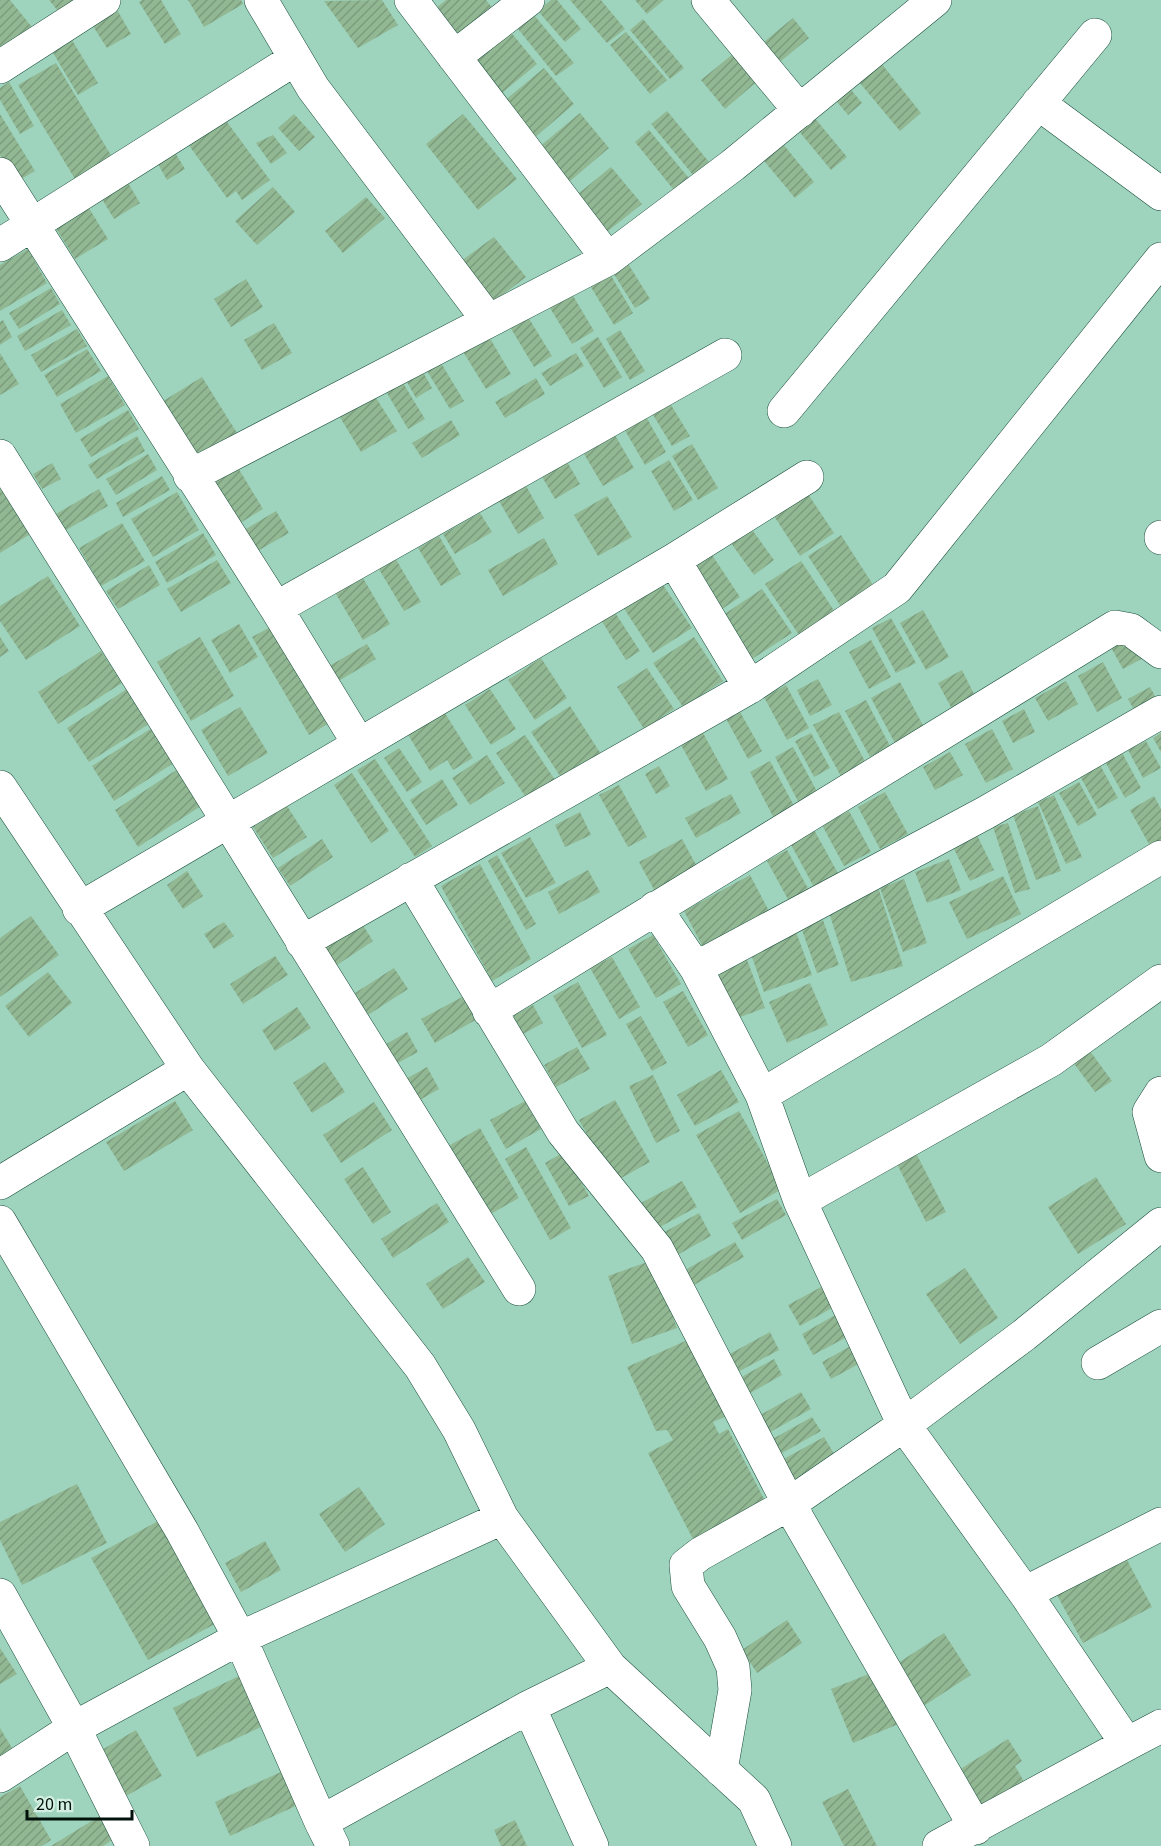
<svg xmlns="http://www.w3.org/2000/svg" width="1161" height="1846" font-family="'Source Sans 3',sans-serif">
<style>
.building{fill:url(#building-hatch)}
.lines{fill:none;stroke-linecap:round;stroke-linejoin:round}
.street-casing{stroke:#1a4f3c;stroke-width:34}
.street{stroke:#fff;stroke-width:33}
</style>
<defs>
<pattern id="building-hatch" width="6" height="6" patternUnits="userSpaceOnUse" patternTransform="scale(1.5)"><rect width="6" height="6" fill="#91b793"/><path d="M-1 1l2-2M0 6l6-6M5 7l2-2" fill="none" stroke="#7b9c7d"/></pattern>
</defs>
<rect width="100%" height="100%" fill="#9ed4bd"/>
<path class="building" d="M0,0H10L36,32L0,62Z
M49,0H82L62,16Z
M142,0H161L181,34L165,44L139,2Z
M188,0H241L243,4L204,27Z
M382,0L398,25L358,48L324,1Z
M446,0H486L495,11L461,40L435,9Z
M551,0H557L581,29L565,42L538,11Z
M570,0H601L625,29L607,43Z
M635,0H664L647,14Z
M116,8L131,34L107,48L91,23Z
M534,15L574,63L556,76L518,29Z
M793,18L809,38L775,66L759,46Z
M643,19L684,68L670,79L630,30Z
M505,25L537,64L502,93L469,54Z
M626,32L667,80L650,94L610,45Z
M72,40L98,83L78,95L52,51Z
M744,45L767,73L725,109L701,80Z
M877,58L921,113L900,131L854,76Z
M56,63L112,157L75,179L18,85Z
M544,68L574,104L533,139L503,102Z
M842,79L862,103L848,115L828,91Z
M9,82L34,126L20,134L0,100V88Z
M667,111L714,168L698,181L651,124Z
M809,111L847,157L831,170L793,124Z
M580,113L609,148L569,182L539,147Z
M0,114L35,171L16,182L0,155Z
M294,114L315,137L299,151L278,128Z
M463,114L517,179L478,210L426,144Z
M224,118L270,180L242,200L236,191L227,198L188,144Z
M649,130L697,188L682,200L635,142Z
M774,133L814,182L795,198L754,149Z
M273,135L287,153L271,164L256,143Z
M171,146L185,169L167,180L154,157Z
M611,167L642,204L603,235L573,198Z
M125,178L140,203L114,219L99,194Z
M273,187L295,212L257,245L235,221Z
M366,197L385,218L343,253L325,231Z
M87,205L108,239L75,259L54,225Z
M494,237L526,277L493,302L461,261Z
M28,249L47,283L0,311V265Z
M627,262L650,299L635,308L612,271Z
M606,267L633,313L614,325L586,279Z
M246,279L263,307L231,327L214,299Z
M51,288L60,304L19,329L9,313Z
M572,294L594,331L572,344L550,308Z
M62,310L71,325L25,351L17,336Z
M528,317L552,356L534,367L510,327Z
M3,320L12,337L0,345V322Z
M274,323L292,353L262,370L244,340Z
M77,329L87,346L41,372L31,355Z
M620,330L645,371L630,380L606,339Z
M488,335L511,374L486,389L462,350Z
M598,337L622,377L604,388L580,348Z
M87,349L101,371L57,397L44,375Z
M0,353L19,384L0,395Z
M576,353L584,366L550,386L541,373Z
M438,358L464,401L450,409L424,366Z
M420,367L432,388L416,398L404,377Z
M108,376L125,405L76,433L60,404Z
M202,377L237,433L195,459L160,403Z
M400,378L425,419L408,429L384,388Z
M536,378L545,394L505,418L495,402Z
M373,393L397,431L361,452L338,414Z
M668,400L690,436L672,446L650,410Z
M128,410L139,429L91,457L80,439Z
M645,415L666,452L645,465L623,427Z
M451,420L460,435L422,458L412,443Z
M615,435L634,468L603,486L584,454Z
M137,436L145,451L97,479L88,465Z
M692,444L718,488L698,500L672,456Z
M148,454L157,470L116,495L106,479Z
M566,460L580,484L555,499L541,475Z
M669,460L693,500L674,511L651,471Z
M52,463L61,479L42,489L33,474Z
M237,466L263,509L237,525L210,482Z
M162,476L170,490L123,517L116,503Z
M525,484L544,518L518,534L498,499Z
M0,487L32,533L0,553Z
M99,489L108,506L66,530L56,514Z
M177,492L199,530L153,557L131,519Z
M808,494L834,533L800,556L774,516Z
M607,496L632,537L598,556L574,515Z
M276,511L289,533L254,553L241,532Z
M480,513L492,532L455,554L443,534Z
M122,523L145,561L101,586L79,548Z
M748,524L774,560L754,575L728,539Z
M203,533L216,555L167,583L155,562Z
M841,535L877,591L845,613L808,556Z
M439,536L461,574L441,586L418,548Z
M544,538L558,564L503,596L488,570Z
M712,555L740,597L719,611L692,568Z
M394,556L421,602L404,611L377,566Z
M217,560L231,583L181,612L167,589Z
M801,561L835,612L799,635L765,584Z
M149,565L160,585L118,609L106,591Z
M360,573L390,624L363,640L333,589Z
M48,576L80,626L26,660L0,621V606Z
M661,582L692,628L653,653L623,607Z
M762,589L792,633L749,661L720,617Z
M923,610L949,657L926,670L900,623Z
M614,611L640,651L626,660L601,620Z
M891,618L916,663L896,673L872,628Z
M239,624L258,657L230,673L211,640Z
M276,624L333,721L309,735L252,637Z
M1132,632L1145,657L1123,669L1109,644Z
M0,637L9,651L0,657Z
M200,637L234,696L191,721L157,662Z
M694,637L723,681L683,707L653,663Z
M871,640L891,677L869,689L849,652Z
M367,644L376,659L335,683L326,668Z
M101,651L122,683L58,724L38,692Z
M541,658L567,698L535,720L508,680Z
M1103,662L1122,698L1097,712L1078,676Z
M647,668L674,709L644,729L617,687Z
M962,670L975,696L952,709L938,683Z
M818,679L832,705L810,716L797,690Z
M1066,681L1078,704L1048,721L1035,698Z
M900,682L927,733L898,749L871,698Z
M786,685L809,728L787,740L764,697Z
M130,687L152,722L89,762L67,728Z
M1150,687L1161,707L1139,719L1128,699Z
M490,689L516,729L491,745L465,705Z
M866,700L890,746L870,757L845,711Z
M570,706L601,754L562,779L531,732Z
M240,707L268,753L228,776L201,730Z
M1024,709L1035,732L1013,743L1002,721Z
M443,710L473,758L453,770L447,760L430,771L407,733Z
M739,710L762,751L748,759L725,717Z
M839,712L868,767L843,780L813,725Z
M155,726L177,761L114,801L92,766Z
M992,729L1013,769L986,783L965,744Z
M702,731L728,779L706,791L680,743Z
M811,733L830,768L814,777L795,741Z
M1161,733V752L1153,738Z
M525,735L555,780L527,799L496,753Z
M1146,741L1161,768L1143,778L1128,750Z
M793,747L820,797L801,807L775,757Z
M1119,747L1141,788L1125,798L1102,756Z
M399,748L422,782L407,792L384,758Z
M950,752L963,775L935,790L923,767Z
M487,755L505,783L470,805L452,778Z
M375,759L432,846L415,857L357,770Z
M770,761L800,817L779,828L750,772Z
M1100,765L1118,798L1098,809L1080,776Z
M659,766L670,786L656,794L645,774Z
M181,767L204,804L138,847L115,810Z
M352,773L389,831L371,843L334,785Z
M442,779L458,805L426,825L410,800Z
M1079,782L1097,815L1078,826L1059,793Z
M619,785L647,837L628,847L599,795Z
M885,792L908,834L880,849L858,807Z
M731,794L741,813L696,838L685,818Z
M1054,795L1082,857L1066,864L1038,802Z
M1154,796L1161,809V849L1154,853L1130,810Z
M287,806L307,837L273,858L253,827Z
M1038,806L1061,871L1036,880L1013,815Z
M849,811L871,852L844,866L822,825Z
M580,812L591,835L565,847L555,825Z
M1008,823L1030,889L1015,893L993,827Z
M813,828L839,875L815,889L789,841Z
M977,835L994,870L970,881L953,847Z
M530,837L556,883L526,898L501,853Z
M322,839L333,857L290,886L278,868Z
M682,839L701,874L658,897L639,862Z
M787,850L810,892L790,903L767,861Z
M497,855L536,924L526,930L488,861Z
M949,859L961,890L927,903L915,872Z
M480,864L531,959L492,981L441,886Z
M588,870L600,892L559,914L548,892Z
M187,871L203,896L183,909L167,885Z
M750,875L770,913L704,949L684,911Z
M1003,876L1021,914L967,939L949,902Z
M904,879L927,943L903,952L880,888Z
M878,887L903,966L851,982L826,903Z
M31,916L59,955L0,997V938Z
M359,919L373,941L337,965L322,942Z
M823,920L839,965L817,973L801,927Z
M224,922L234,936L214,949L204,934Z
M796,932L812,975L764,992L749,948Z
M653,935L681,984L656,998L628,949Z
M275,956L288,975L243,1004L230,984Z
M612,957L640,1007L619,1019L590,968Z
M746,957L765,1008L735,1019L715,969Z
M394,968L408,989L368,1015L355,993Z
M48,972L72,1003L29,1037L5,1006Z
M578,982L607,1035L582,1048L553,996Z
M810,983L828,1025L787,1043L769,1002Z
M683,991L708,1035L688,1047L663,1002Z
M466,995L479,1018L435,1043L421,1019Z
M533,1005L543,1023L523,1034L513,1016Z
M297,1007L311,1028L275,1051L262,1030Z
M641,1016L667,1063L652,1071L626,1024Z
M407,1032L418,1052L394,1065L383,1046Z
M1084,1043L1112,1081L1095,1092L1067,1054Z
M577,1047L590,1069L556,1087L544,1065Z
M325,1062L345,1092L312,1113L293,1083Z
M427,1067L439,1089L418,1101L406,1079Z
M721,1070L739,1102L695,1126L677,1095Z
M653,1075L680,1131L656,1143L629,1086Z
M615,1100L650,1162L614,1182L579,1120Z
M175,1101L193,1130L124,1171L106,1142Z
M525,1101L541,1129L506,1149L490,1120Z
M374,1102L392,1130L341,1163L323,1135Z
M739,1111L782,1189L740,1213L696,1135Z
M480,1128L519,1198L482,1219L443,1149Z
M526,1147L571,1228L550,1240L505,1159Z
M564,1152L589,1196L569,1206L545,1163Z
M916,1153L946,1212L926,1222L896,1162Z
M363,1167L391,1212L373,1224L344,1179Z
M1096,1177L1126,1224L1078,1254L1048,1207Z
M682,1181L697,1207L656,1229L641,1203Z
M777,1199L786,1215L742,1240L732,1223Z
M437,1203L449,1222L393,1258L381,1239Z
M699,1213L711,1236L672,1258L659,1235Z
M735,1242L744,1257L685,1290L676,1275Z
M468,1257L485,1282L443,1309L426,1284Z
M653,1260L677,1328L632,1344L608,1276Z
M965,1268L998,1318L960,1344L926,1294Z
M823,1286L834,1307L800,1326L788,1305Z
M837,1314L849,1336L813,1355L802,1334Z
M770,1332L779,1350L736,1373L726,1356Z
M692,1338L727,1416L713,1422L719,1434L728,1429L766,1503L694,1541L648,1453L673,1440L667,1430L656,1431L627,1367Z
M856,1343L866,1360L831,1379L822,1362Z
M774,1359L782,1375L745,1396L736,1380Z
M801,1392L811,1409L765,1435L755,1418Z
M812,1417L821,1431L777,1456L769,1441Z
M824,1437L836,1457L791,1482L780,1461Z
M77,1484L107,1543L22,1585L0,1540V1522Z
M359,1487L385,1524L345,1552L319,1514Z
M158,1521L215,1624L148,1660L91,1558Z
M265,1541L281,1570L241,1592L225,1563Z
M1126,1558L1152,1607L1083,1643L1057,1595Z
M787,1620L802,1643L757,1673L742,1650Z
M944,1633L971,1675L922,1707L895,1665Z
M0,1648L17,1674L0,1684Z
M879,1670L901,1723L853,1743L831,1689Z
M241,1675L265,1725L197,1757L173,1708Z
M0,1728L18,1758L0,1769Z
M136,1730L162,1776L126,1796L100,1751Z
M1008,1739L1022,1761L1015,1766L1026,1785L976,1816L951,1775Z
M283,1771L298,1805L230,1836L215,1802Z
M20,1786L51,1840L42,1846H0V1797Z
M848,1789L877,1846H844L822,1802Z
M103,1814L115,1838L103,1846H51Z
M515,1820L527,1846H501L494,1830Z"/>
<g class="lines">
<g class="street-casing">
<path id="street" d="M261,0L313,88L488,320
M411,0L608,259
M708,0L800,111
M454,57L528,0
M0,67L104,0
M1038,103L1161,194
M0,174L276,608L359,744
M0,245L295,59
M784,411L1095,35
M0,456C174,733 345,1011 519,1289
M190,476L608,259L733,165L935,0
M1161,538V537
M674,560L750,687
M276,608L725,355
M0,787L188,1069L420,1366L459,1430L502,1518L610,1667L754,1800L775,1846
M411,879L563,1132L657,1249L789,1504L976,1828
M655,908L696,968L762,1095L800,1201L904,1425L1025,1593L1127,1744L939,1846
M79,909L674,560L807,477
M302,942L750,687L897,588L1161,259
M696,968L985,813L1161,712
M489,1011L1115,627L1131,630L1161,652
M1161,1093L1149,1112L1161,1156
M762,1095L1161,857
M0,1183L188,1069
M800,1201L1051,1060L1161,981
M0,1222L182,1531L240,1638L321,1822
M1098,1363L1161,1326
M1025,1593L1161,1524
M0,1595L74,1728L133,1846
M1127,1744L1161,1726
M721,1770L735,1690L733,1667L720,1638L688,1586L686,1565L700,1554L789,1504L904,1425L1024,1335L1161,1224
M0,1776L74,1728L240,1638L502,1518
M333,1846L321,1822L529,1707
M592,1846L529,1707L610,1667"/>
</g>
<use href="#street" class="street"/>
</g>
<path d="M27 1810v9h105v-9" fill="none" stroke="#00120a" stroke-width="3"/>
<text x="36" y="1810" font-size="18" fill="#00120a" stroke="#d3eee2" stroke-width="4.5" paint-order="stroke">20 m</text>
</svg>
